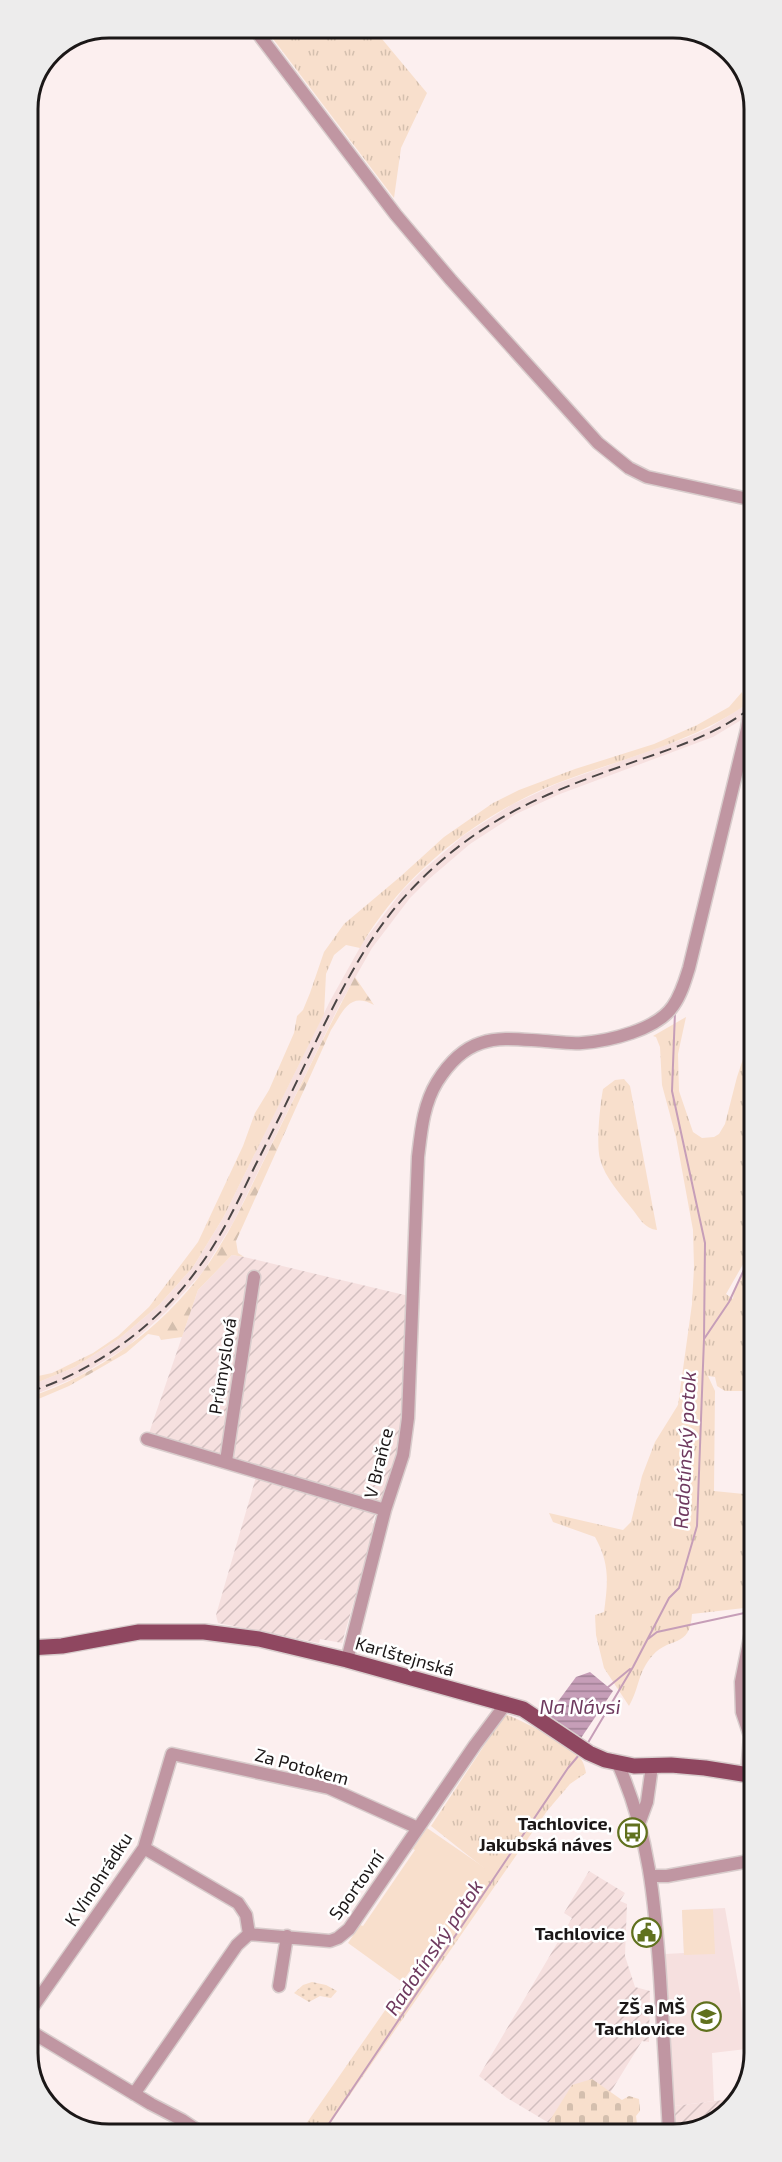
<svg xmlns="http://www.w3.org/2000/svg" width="782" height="2162" font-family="'Exo 2',sans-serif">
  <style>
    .built { fill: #f6e0df }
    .industrial { fill: url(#industrial-furrows) }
    .grass { fill: url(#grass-tufts) }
    .forest { fill: url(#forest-firs) }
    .cemetery { fill: url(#cemetery-stones) }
    .park { fill: url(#park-dots) }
    .pitch { fill: #f8dfcc }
    .water { fill: url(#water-rules) }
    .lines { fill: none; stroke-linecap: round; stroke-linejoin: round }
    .stream { stroke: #c69eb8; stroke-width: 2 }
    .minor-casing { stroke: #d8cccc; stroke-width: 15 }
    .major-casing { stroke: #d8cccc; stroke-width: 18 }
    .minor { stroke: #c096a2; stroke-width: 12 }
    .major { stroke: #8f4760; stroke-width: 15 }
    .rail { stroke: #4b4545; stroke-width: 2; stroke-dasharray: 12 6; stroke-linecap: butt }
    .labels { text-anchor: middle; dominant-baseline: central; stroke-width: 5; stroke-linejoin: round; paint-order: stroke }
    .street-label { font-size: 18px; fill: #1b1717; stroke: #fff }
    .poi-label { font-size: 18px; font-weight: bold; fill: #1b1717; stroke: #fff; text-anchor: end }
    .water-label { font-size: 20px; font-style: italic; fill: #6f3a5f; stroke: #fff }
    .rim { fill: none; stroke: #1b1717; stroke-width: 3 }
  </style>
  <defs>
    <pattern id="industrial-furrows" width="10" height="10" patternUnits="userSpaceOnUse" patternTransform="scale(1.5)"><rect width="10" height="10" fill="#f6e0df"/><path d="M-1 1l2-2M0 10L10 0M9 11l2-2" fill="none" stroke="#d2bfbf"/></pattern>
    <pattern id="grass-tufts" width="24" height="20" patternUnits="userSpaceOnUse" patternTransform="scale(1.5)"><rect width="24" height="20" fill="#f8dfcc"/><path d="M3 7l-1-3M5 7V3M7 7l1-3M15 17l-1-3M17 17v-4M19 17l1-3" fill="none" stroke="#d4bfae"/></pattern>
    <pattern id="forest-firs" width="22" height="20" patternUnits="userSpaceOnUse" patternTransform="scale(1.5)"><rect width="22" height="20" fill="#f8dfcc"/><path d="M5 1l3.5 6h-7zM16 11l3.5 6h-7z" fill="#d4bfae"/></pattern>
    <pattern id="cemetery-stones" width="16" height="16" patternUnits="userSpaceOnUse" patternTransform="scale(1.5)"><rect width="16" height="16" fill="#f8dfcc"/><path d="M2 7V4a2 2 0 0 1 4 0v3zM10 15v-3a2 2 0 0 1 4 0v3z" fill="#d4bfae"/></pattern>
    <pattern id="park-dots" width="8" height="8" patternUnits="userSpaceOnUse" patternTransform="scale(1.5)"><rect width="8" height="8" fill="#f8dfcc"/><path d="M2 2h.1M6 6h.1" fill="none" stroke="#d4bfae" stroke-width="1.8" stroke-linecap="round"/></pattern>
    <pattern id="water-rules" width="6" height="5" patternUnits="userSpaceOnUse" patternTransform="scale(1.5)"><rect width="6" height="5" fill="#c69eb8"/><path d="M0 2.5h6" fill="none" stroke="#a08095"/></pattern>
  </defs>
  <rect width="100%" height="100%" fill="#fcefef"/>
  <!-- built -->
  <path class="built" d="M747,704L753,713L713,737L560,794L516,814L470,844L429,879L410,898L372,948L339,1006L233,1223L202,1273L166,1312L127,1347L79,1376L29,1397V1386L75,1367L120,1338L159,1305L193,1267L223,1218L330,1001L363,942L402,891L421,872L464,835L511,805L556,784L686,738L709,728Z
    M725,1908L740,1994L746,2049L712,2053L714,2101L674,2106L665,1954L684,1953L682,1910Z"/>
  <!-- industrial -->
  <path class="industrial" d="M232,1255L244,1257L413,1297L408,1418L385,1510L147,1439L198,1290Z
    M256,1477L376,1512L372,1523L376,1524L342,1643L320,1639L319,1643L218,1623L216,1615Z
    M589,1871L625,1893L620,1901L627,1904L625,1956L635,1987L650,1991L649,2042L642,2041L610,2093L592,2080L559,2109L549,2123L507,2098L479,2076L572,1918L564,1913Z
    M740,2098L738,2104L695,2132H673L674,2106Z"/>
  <!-- grass -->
  <path class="grass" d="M264,27H372L427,93L401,148L394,198Z
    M742,692L744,706C687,745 619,759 555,784C477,816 402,874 360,948L346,945L334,955L326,974L324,1014L223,1218L193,1267L159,1305L120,1338L75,1367L29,1386V1378L52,1373L93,1353L118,1336L149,1307L198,1242L243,1146L255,1113L269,1090L294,1033L297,1016L303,1010L310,993L324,952L344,924L401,876L444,837L493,803L519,790L575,769L654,744L697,725L729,707Z
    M28,991L40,1002L29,1105Z
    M686,1017L678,1054L679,1091L693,1132L702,1138L714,1137L719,1134L725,1124L737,1077L750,1038L754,1033V1245L726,1294L733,1299L734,1291L754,1251V1391H725L717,1386L715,1377L708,1376L715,1391L714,1491L754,1495V1601L753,1607L692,1614C690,1649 670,1636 653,1655C637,1673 640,1687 629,1706L604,1668L596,1635L595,1615L604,1612C608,1582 610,1564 595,1537L553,1522L549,1513L623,1530L631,1522L642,1476L655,1442L678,1405L692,1304L694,1267L693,1230L676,1137L662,1085L660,1047L656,1037L653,1036Z
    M624,1079L630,1086L657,1230C645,1229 639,1218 633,1210C621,1195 605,1178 600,1159C596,1144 600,1105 603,1089L615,1080Z
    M505,1714C526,1722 566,1743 581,1759C584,1763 585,1768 586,1773L570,1784L547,1811L323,2134H299L484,1868L431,1826Z"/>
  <!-- forest -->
  <path class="forest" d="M355,977L374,1005C349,991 343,1012 331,1030L236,1241L238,1253L244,1257L232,1255L198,1290L182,1337L161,1340L159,1336L148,1334L126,1353L69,1386L29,1403V1397C105,1373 177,1317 218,1249C238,1217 253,1182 270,1148C298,1091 325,1033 355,977Z"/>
  <!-- cemetery -->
  <path class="cemetery" d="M592,2079L622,2100L629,2096L639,2099L640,2111L636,2116L637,2124L641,2132L542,2133L572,2085Z"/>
  <!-- park -->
  <path class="park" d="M312,1982L326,1985L337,1991L331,1998L320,1996L309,2002L294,1993L303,1985Z"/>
  <!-- pitch -->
  <path class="pitch" d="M427,1828L485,1868L402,1982L348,1943L360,1925L363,1926L415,1850L413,1849Z
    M713,1909L715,1954L684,1955L682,1910Z"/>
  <!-- water -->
  <path class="water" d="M590,1672L613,1691L581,1738L548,1715L576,1677Z"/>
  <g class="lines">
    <!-- stream -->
    <path class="stream" d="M675,1012L672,1091L705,1243L704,1339
      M648,1639L657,1632L749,1612
      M607,1688L630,1669
      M586,1746L633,1667L669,1598L679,1588L697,1526L704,1339L729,1302L754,1248
      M322,2134L568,1768L579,1755"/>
    <defs>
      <path id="minor" d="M253,27L396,215L451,280L598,443L629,468L647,477L753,500
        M147,1439L385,1510
        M226,1461L254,1277
        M347,1660L385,1510L403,1455L408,1418L418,1157C421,1132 423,1105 437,1082C447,1066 462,1049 481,1043C501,1036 524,1040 545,1041C557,1042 570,1044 582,1043C609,1041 657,1030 673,1006C681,995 685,981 689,968L747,729L750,708L753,669
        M618,1764C649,1833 655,1902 660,1977C663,2029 666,2081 669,2132
        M747,1775L750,1736L742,1712L741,1682L754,1617
        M640,1821L647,1802L652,1766
        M144,1848L238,1903L246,1915L249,1934
        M652,1876H667L755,1860
        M279,1986L287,1936
        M30,2011L144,1848L172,1754L329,1788L418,1828
        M30,2031L151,2104L182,2120L203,2134
        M134,2094L237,1945L249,1934L330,1941L338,1938L349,1929L475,1745L505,1705"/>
      <path id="major" d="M29,1648L62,1646L139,1632H204L259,1639L347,1660L523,1709L589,1753L605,1760L634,1766L671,1765L705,1768L755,1776"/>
    </defs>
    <!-- minor casing -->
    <use href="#minor" class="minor-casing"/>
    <!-- major casing -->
    <use href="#major" class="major-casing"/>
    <!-- minor -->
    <use href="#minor" class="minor"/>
    <!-- major -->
    <use href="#major" class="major"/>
    <!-- rail -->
    <path class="rail" d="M29,1392C95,1371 159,1324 199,1267C222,1236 238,1201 255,1166C277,1123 298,1079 319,1035C344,985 369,935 408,893C473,823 537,796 625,765C669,749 716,736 753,706"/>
  </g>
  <!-- icons -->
  <defs>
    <symbol id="bus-ring" viewBox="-11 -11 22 22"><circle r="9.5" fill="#fff" stroke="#60711e" stroke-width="1.5"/><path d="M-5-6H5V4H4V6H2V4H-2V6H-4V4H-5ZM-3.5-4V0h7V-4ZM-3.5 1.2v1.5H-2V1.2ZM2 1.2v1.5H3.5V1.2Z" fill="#60711e"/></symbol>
    <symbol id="civic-ring" viewBox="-11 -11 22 22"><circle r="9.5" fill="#fff" stroke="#60711e" stroke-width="1.5"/><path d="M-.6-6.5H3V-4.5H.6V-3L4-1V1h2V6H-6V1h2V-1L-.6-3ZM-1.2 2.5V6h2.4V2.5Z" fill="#60711e"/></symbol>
    <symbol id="school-ring" viewBox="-11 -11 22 22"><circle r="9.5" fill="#fff" stroke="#60711e" stroke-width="1.5"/><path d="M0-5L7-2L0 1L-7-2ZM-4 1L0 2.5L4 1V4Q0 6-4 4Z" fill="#60711e"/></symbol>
  </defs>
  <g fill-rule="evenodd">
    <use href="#bus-ring" x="616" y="1816" width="33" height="33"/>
    <use href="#civic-ring" x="630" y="1916" width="33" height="33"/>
    <use href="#school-ring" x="690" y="2000" width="33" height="33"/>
  </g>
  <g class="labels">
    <!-- street labels -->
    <g class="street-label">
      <text transform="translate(222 1366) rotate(-81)">Průmyslová</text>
      <text transform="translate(378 1463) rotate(-76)">V Braňce</text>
      <text transform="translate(405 1656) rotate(16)">Karlštejnská</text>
      <text transform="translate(302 1766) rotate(15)">Za Potokem</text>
      <text transform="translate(98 1879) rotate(-57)">K Vinohrádku</text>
      <text transform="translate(356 1885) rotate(-54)">Sportovní</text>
    </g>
    <!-- poi labels -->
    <g class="poi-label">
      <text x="612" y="1823">Tachlovice,<tspan x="612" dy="21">Jakubská náves</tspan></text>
      <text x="625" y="1933">Tachlovice</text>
      <text x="685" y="2007">ZŠ a MŠ<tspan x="685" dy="21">Tachlovice</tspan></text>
    </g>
    <!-- water labels -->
    <g class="water-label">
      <text transform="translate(684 1450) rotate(-87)">Radotínský potok</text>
      <text x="580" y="1706">Na Návsi</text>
      <text transform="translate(433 1947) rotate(-56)">Radotínský potok</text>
    </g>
  </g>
  <!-- crop -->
  <path d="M0 0H782V2162H0ZM109 38H673A71 71 0 0 1 744 109V2053A71 71 0 0 1 673 2124H109A71 71 0 0 1 38 2053V109A71 71 0 0 1 109 38Z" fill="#edecec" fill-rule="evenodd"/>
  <path class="rim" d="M109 38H673A71 71 0 0 1 744 109V2053A71 71 0 0 1 673 2124H109A71 71 0 0 1 38 2053V109A71 71 0 0 1 109 38Z"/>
</svg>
